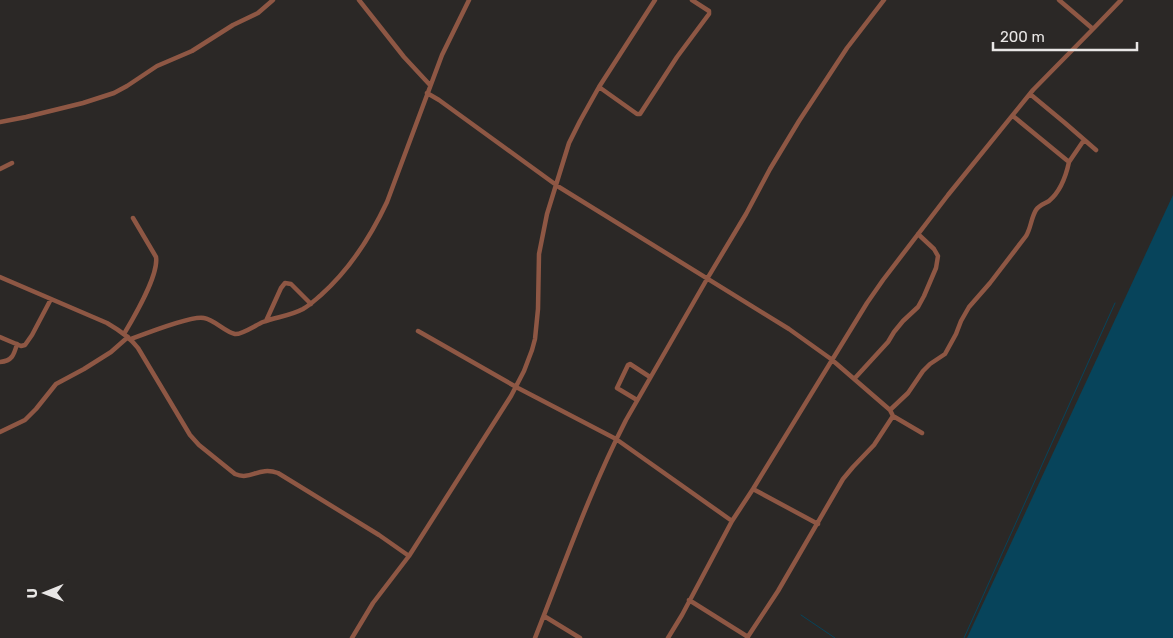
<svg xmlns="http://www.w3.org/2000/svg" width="1173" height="638" font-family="Rubik,sans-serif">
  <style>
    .water { fill: #07445b }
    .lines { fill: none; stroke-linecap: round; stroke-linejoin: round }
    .stream { stroke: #07445b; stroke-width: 1 }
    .minor { stroke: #8e5744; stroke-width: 4.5 }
  </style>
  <rect width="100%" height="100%" fill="#2b2826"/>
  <!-- water -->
  <path class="water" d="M1173,195V638H967Z"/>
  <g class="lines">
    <!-- stream -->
    <path class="stream" d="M801,615L835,638
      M964,638L1115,303"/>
    <!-- minor -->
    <path class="minor" d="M359,0L404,57L430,85
      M1059,0L1093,29L1121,0
      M599,87L637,114H640L677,57L709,14V11L692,0
      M427,93L439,100L559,187L789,329L831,359L890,410L893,416L922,433
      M1030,94L1065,123L1096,150
      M0,122L26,117L83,103L114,93L127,86L157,66L192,51L233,25L258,13L273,0
      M1069,162L1084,140
      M0,169L12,163
      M0,277L107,323C119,330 130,337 138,348L190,435L199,445L235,474C251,481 258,466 278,473L379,535L409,556L373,603L352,638
      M266,321L281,288L285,283L291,284L311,304
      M418,331L518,388L616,439L732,521
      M124,334C134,317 159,275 156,257L133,218
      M0,337L21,346L25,345L32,335L51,299
      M131,339C144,334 193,315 204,318C215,320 225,332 235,334C241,335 256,325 263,322C276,317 290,316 303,309C310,305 315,300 321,295C349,270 371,236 387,202L442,55L469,0
      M0,362C12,361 14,355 17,344
      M855,378L888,342L894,332L903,321L918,307L924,296L936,268L938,256L934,249L918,234
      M637,400L617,388L628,365L630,364L650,377
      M890,410L908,393L923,371L930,364L945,354L956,334L961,321L969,307L990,283L1026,236C1031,228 1031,218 1036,210C1039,205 1044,204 1049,201C1061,191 1066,176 1069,162L1013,116
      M0,432L25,420L36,409L56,384L84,369L111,352L128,337
      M753,489L818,524
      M409,556L511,396L524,371L532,350L535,339L538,309L539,254L547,214L569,143L580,121L599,87L655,0
      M689,600L748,637
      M544,616L580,638
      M535,638C564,565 590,490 626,420L707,279L746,214L770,169L799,121L847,48L884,0
      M668,638L682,615L732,521L753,489L867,303L883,280L948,195L1033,90L1093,29
      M747,638L778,591L843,479L853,467L874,445L893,416"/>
  </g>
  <!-- north arrow -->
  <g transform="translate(45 593) rotate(269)" stroke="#2b2826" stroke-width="4" paint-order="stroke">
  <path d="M0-4L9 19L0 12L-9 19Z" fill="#e8e6e5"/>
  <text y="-8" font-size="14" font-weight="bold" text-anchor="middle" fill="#e8e6e5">U</text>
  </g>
  <!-- scale -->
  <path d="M993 42v8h144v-8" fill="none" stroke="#e8e6e5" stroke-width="2.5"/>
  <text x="1000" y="42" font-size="15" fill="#e8e6e5" stroke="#2b2826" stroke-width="4" paint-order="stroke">200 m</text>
</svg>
